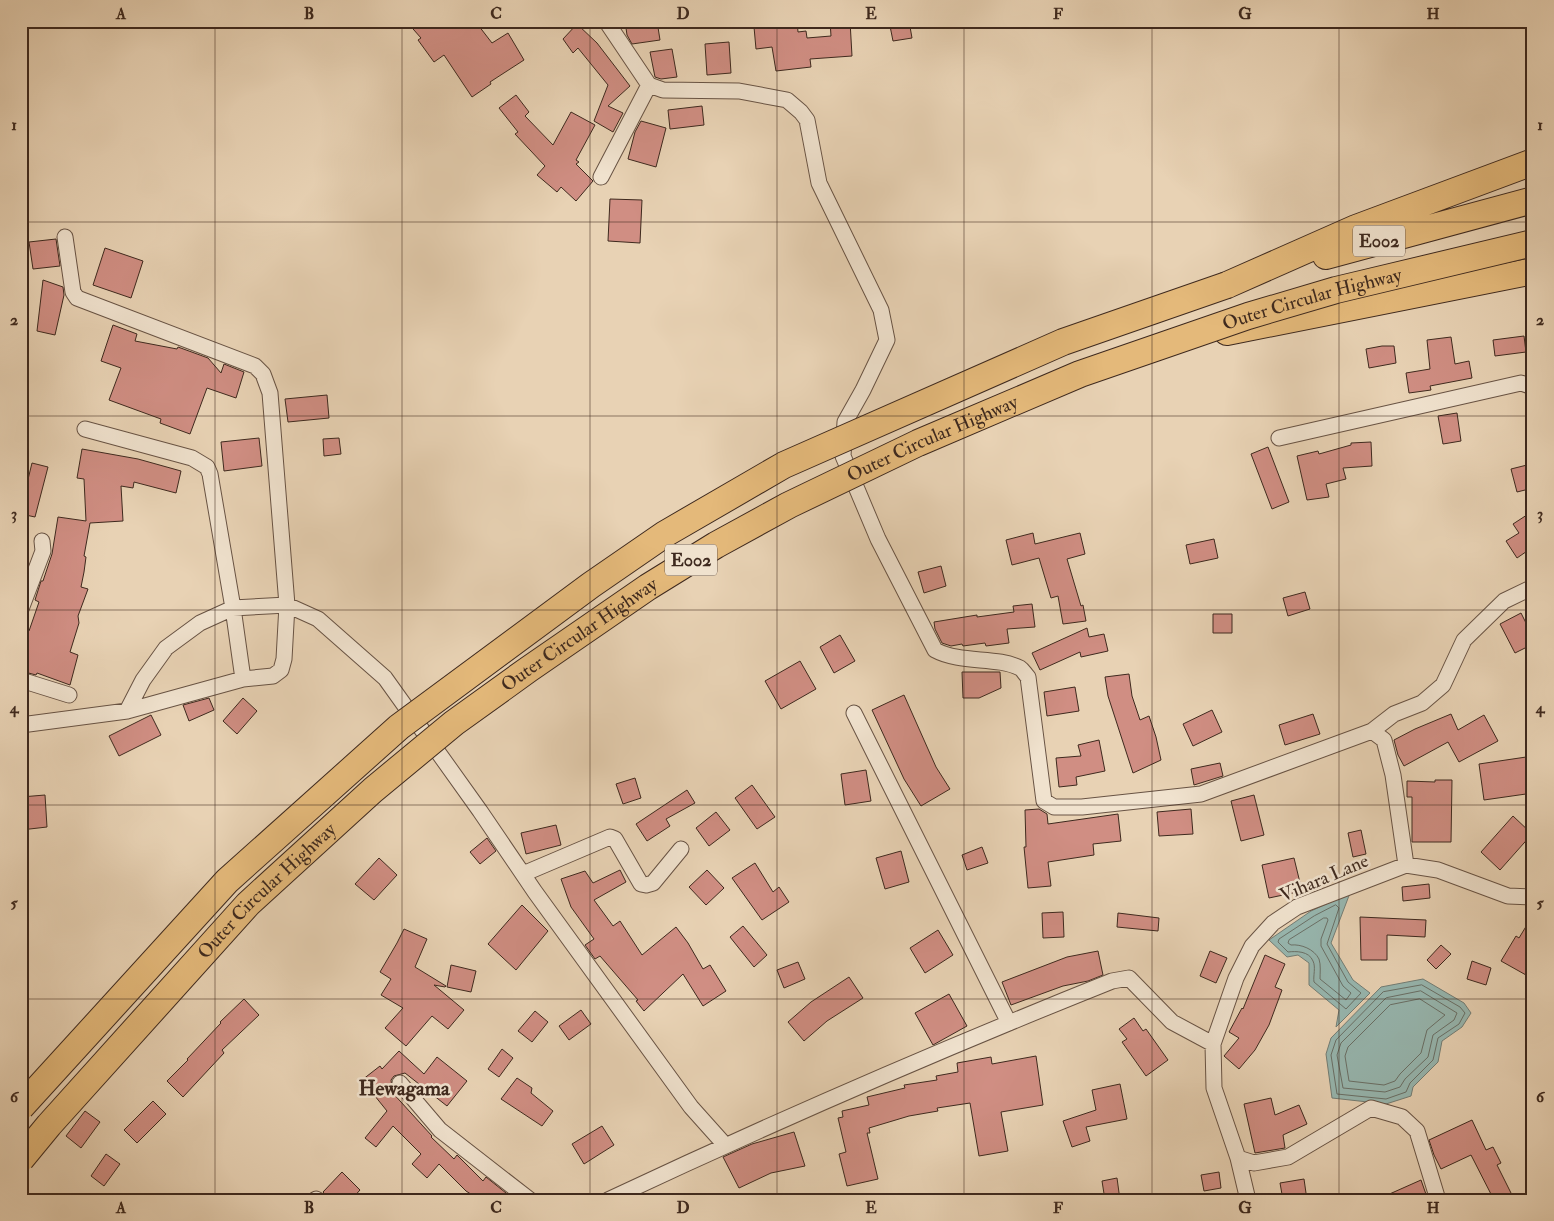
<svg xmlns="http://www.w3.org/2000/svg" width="1554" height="1221" font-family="'IM FELL Double Pica',serif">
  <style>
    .water { fill: #97b7b0; stroke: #737e76 }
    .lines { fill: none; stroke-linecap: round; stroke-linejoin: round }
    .shore { stroke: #6a7067; stroke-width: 1 }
    .building { fill: #d08e83; stroke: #3e291e }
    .minor-casing { stroke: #685344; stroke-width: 17 }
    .motorway-casing { stroke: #3e291e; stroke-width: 28 }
    .minor { stroke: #f0e2ce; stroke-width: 15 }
    .motorway { stroke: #e4b97a; stroke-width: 26 }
    .motorway-bridge-casing { stroke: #3e291e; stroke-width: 28; stroke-linecap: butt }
    .motorway-bridge { stroke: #e4b97a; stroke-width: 26 }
    .grid { fill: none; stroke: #3e291e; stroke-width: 1; stroke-opacity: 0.55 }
    .labels { text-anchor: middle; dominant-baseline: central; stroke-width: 5; stroke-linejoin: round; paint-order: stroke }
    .shield { fill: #f0e2ce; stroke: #736053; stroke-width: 1 }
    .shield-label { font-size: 18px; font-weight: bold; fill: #3e291e }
    .street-label { font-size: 19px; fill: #3e291e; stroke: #f0e2ce }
    .quarter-label { font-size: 21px; font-weight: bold; fill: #3e291e; stroke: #f0e2ce }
    .neatline { fill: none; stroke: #3e291e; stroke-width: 2 }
    .grid-label { font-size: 16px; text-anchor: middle; font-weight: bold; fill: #3e291e }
  </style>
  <rect width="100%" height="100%" fill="#e8d2b4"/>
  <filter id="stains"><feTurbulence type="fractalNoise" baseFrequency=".004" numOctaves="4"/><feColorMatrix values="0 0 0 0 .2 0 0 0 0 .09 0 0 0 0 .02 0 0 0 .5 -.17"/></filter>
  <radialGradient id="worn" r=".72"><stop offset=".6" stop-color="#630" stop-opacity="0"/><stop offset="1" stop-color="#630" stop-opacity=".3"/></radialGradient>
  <!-- water -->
  <path class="water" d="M1350,893L1331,943L1353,980L1370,993L1336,1027L1339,1010L1309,985V963L1298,955L1287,957L1269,940L1311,911Z
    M1423,979L1464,1003L1471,1013L1462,1027L1442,1041L1438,1062L1413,1087L1411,1096L1386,1104L1332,1098L1326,1054L1331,1038L1381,987Z"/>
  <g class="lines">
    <!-- shore -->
    <path class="shore" d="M1336,905L1339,908L1327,944L1348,982L1361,993L1346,1009L1314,982C1313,976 1316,967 1313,961C1309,951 1296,951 1288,952L1278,942L1279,939L1314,916Z
      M1324,918H1327L1328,920L1321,939V946L1343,986L1351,993L1346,1000L1320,979C1320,973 1321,965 1319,959C1314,949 1301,944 1291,945L1288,943L1289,940Z
      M1422,985L1460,1007L1465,1013L1459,1024L1438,1038L1433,1060L1410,1083L1406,1092L1386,1099L1337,1094L1331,1055L1336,1040L1383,992Z
      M1421,991L1457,1013L1454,1020L1433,1035L1428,1057L1405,1079L1400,1087L1385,1092L1343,1088L1337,1055L1341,1043L1386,998Z
      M1420,999L1445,1015L1427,1030L1421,1053L1400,1074L1395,1081L1384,1085L1349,1081L1345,1056L1348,1047L1390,1005Z"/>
  </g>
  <!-- building -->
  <path class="building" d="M406,21H475L492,43L508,33L524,60L490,82L491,84L472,97L444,55L434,62L418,40L421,38Z
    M625,21H657L660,40L632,44L627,35Z
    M778,21H797L798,32L806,31L807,38L831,36L830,21H850L852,56L810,59L811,67L776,71L772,47L756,49L754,27L778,25Z
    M889,21H909L912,38L893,41Z
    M577,24L597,43L630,86L608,106L623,113L613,132L594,121L608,85L578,48L573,53L563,39Z
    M729,42L731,73L707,75L705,44Z
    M672,49L677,77L661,79L655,77L650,52Z
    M516,95L529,112L525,116L553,145L571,112L595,125L576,160L579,162L576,164L593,181L576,201L561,187L557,192L537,175L545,166L515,134L518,132L499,108Z
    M702,106L704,125L670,129L668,110Z
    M641,121L666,128L656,167L628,159L635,132Z
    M610,199L642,200L640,243L608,241Z
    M56,239L60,266L33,269L29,242Z
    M105,248L143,261L131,298L93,285Z
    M43,280L63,287L64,295L55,335L37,331Z
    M113,325L137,334L135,341L177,349L178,347L208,358L221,373L224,364L244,372L236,398L207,388L190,434L160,423L161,419L109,400L121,368L101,361Z
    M1524,336L1526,352L1495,356L1493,340Z
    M1451,337L1455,364L1469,361L1472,378L1430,386L1431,390L1409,393L1406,373L1430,369L1427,340Z
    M1382,346H1394L1396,363L1369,368L1366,349Z
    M327,395L329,418L288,422L285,399Z
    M1457,413L1461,441L1443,444L1438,416Z
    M259,438L262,466L224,471L221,442Z
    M339,438L341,454L324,456L323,439Z
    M1371,442L1372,466L1343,468L1346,479L1326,484L1329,497L1307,500L1297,456L1318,451L1319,454L1351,445V443Z
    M1268,447L1289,502L1272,509L1251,454Z
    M82,449L138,459L181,471L176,493L134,482L133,488L121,486L123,521L90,523L84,556L86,557L84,572L81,587L88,589L78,616L79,623L70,652L78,655L70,685L37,673L36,675L21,671V628L29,631L39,602L35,600L41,581H43L52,554L58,517L86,521L84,479L77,478Z
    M32,463L48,467L35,517L21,514V508Z
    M1531,464L1533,472V488L1517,492L1511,469Z
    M1533,511V547L1517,558L1506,541L1519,533L1513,524Z
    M1033,533L1035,544L1080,533L1085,554L1067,559L1081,606L1083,605L1086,621L1063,624L1058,596L1051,598L1039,558L1012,565L1006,540Z
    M1214,539L1218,558L1190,564L1186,545Z
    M941,566L946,586L924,593L918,572Z
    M1305,592L1310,609L1288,616L1283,598Z
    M1032,604L1035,627L1007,629L1009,643L986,646L985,643L963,646L962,644L951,646L942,643L935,629L934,622L977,615V617L1014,612L1013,606Z
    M1521,613L1533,637V644L1515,653L1500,624Z
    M1213,614H1232V633H1213Z
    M1087,628L1089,637L1104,634L1108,651L1081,657L1080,652L1040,670L1032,653Z
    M840,635L855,661L834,673L820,647Z
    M800,661L816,689L781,709L765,681Z
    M962,672H1000L1001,688L979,698H963Z
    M1129,674L1132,696L1140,720L1149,716L1156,737L1161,760L1133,773L1108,696L1105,677Z
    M1075,687L1079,711L1047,716L1044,692Z
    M904,695L936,767L950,789L921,806L904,779L872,710Z
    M209,698L214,710L189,721L183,705Z
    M243,698L257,711L237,734L223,721Z
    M1212,710L1222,732L1193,746L1183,724Z
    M1313,714L1320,734L1285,745L1279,725Z
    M1451,714L1458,730L1484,715L1498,741L1459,762L1448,742L1404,766L1398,755L1394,740L1415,729Z
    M151,715L161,735L119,756L109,736Z
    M1099,740L1105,771L1076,777L1077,785L1059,787L1056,758L1081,756L1078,745Z
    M1533,756V793L1484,800L1479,764Z
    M1220,763L1223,776L1194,785L1191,769Z
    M866,770L871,801L845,805L841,774Z
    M635,778L641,798L623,804L616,784Z
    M1435,780H1452L1451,842H1412V797H1407V781L1435,782Z
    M752,785L775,817L757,829L735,798Z
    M687,790L695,803L666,819L670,826L647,841L636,824Z
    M45,795L47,827L21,830V797Z
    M1254,795L1264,835L1241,841L1231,801Z
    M1039,809L1047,814L1048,824L1118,814L1121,841L1093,844L1094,855L1048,862L1051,886L1028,888L1024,847H1026L1025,810Z
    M1191,809L1193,834L1159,836L1157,812Z
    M716,812L730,830L709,846L696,828Z
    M1513,816L1532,834L1500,870L1481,852Z
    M556,825L561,845L526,854L521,833Z
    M1361,830L1366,854L1353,857L1348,833Z
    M487,838L496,851L480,864L470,852Z
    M982,847L988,863L967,870L962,855Z
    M901,851L909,882L885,889L876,858Z
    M379,858L397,875L374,900L355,884Z
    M1294,858L1302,891L1269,898L1262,865Z
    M755,863L773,892L779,887L789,902L762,920L732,878Z
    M620,870L626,882L594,900L613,926L620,921L642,955L676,927L688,943L703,969L710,965L726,991L703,1006L683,974L644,1011L636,1001L638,1000L600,956L595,959L585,945L594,939L571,907L561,879L585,871L593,883Z
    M707,870L724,888L706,905L689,887Z
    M1429,884L1430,898L1403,901L1402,887Z
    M522,905L548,931L516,970L488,944Z
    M1063,912L1064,937L1043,938L1042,913Z
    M1118,913L1159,918L1158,931L1117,927Z
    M1533,915V963L1526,975L1501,961L1516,936L1519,938Z
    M1360,917L1426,920L1425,937L1387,935V960H1361Z
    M743,926L767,955L754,967L730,937Z
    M404,929L427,939L415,967L446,986L445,987L434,985L464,1010L448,1029L432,1016L406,1046L385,1028L403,1008L381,995L391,979L380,972L397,943Z
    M938,930L953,955L925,973L910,948Z
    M1441,945L1451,954L1436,969L1427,960Z
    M1098,951L1103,975L1088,981L1063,986L1011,1005L1002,982L1067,957Z
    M1210,951L1227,958L1216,983L1200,976Z
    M1265,955L1285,964L1275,987L1282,990L1269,1025L1255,1050L1239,1069L1224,1056L1239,1038L1229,1032L1242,1008L1243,1009Z
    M1472,961L1491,968L1486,985L1467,979Z
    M798,962L805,979L784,988L777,970Z
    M451,965L476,971L471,992L447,987Z
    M849,977L863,998L827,1021L804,1041L788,1022L811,1002Z
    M949,994L967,1026L933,1045L915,1013Z
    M244,999L259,1015L222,1050L224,1053L183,1097L167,1081L188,1060L187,1059L221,1023L220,1022Z
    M581,1010L591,1024L569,1040L559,1026Z
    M535,1011L548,1022L532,1042L518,1031Z
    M1134,1018L1143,1031L1146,1029L1168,1060L1146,1076L1122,1042L1127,1039L1119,1029Z
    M502,1049L513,1058L499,1077L488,1069Z
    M399,1051L424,1074L437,1057L467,1081L447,1106L405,1073L394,1076L391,1080L392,1088L390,1090L432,1136L431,1137L454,1159L457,1155L483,1181L486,1177L506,1193L501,1200H480L466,1191L439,1164L427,1178L412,1164L421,1154L393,1126L376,1147L365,1138L387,1111L362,1080L380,1066L382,1069Z
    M1036,1056L1043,1105L1001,1112L1008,1151L979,1156L970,1103L937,1108L938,1111L909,1116L869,1128L870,1133H867L878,1179L847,1186L839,1154L846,1152L838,1118L843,1117L842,1111L869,1105L867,1097L905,1088L904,1085L937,1080L936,1076L958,1072L957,1063L991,1057L992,1064Z
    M517,1078L532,1088L531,1093L553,1111L542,1126L501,1099Z
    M1120,1084L1127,1119L1086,1127L1090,1141L1072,1147L1063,1121L1096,1110L1092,1090Z
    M1271,1098L1275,1115L1299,1105L1307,1124L1283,1135L1285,1148L1255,1153L1244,1104Z
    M153,1101L166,1114L137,1143L124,1130Z
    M85,1111L100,1122L81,1148L66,1136Z
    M1472,1120L1486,1150L1493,1147L1501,1163L1497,1165L1512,1195L1503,1200H1494L1471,1155L1441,1169L1434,1155L1429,1140Z
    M602,1126L614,1145L584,1164L572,1144Z
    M794,1132L805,1166L771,1173L739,1188L723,1157L752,1144Z
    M106,1154L120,1164L104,1186L91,1176Z
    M342,1172L360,1190L351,1200H330L323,1192Z
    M1219,1172L1221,1188L1204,1191L1201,1175Z
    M1117,1178L1120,1200H1105L1102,1181Z
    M1304,1179L1307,1200H1283L1280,1183Z
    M1421,1180L1428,1200H1376Z"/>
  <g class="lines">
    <defs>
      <path id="minor" d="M606,21L649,85L663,90L739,91L787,100L801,112L807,120L819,183L881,310L887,340L863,390L845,422L843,456L878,539L935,650C961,664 996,656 1020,668C1023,670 1025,674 1028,677L1044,801L1054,807H1082L1201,794L1372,731L1384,740L1393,775L1406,865
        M601,177L649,85
        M85,429L192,458L207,467L210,474L233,608L243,679
        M1279,438L1521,383L1533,387
        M21,609L43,551L42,541
        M21,680L69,695
        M127,711L143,680L166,648L200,623L233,608L287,605L318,619L385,678L480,811L535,892L691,1107L725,1145
        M854,713L1009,1023
        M21,725L127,711L243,679L273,676L281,670L284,659L287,605L270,393L263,374L255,366L77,298L73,292L65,237
        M1372,731L1394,714L1422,703L1443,685L1464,640L1504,601L1533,587
        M523,874L610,837L615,839L641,884L646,885L653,883L681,849
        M400,1083L440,1130L530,1200
        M1238,1158L1254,1163L1288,1157L1371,1108L1402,1117L1417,1131L1438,1200
        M316,1199L318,1200
        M608,1200C774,1122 942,1049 1112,981L1129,978L1172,1022L1213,1044
        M1248,1200L1238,1158L1214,1088L1213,1044L1236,978L1252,946L1273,923L1297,907L1406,865L1438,870L1508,896L1533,897"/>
      <path id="motorway" d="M1326,256L1533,200
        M1227,285L1356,228L1533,162
        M1227,332L1533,271"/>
    </defs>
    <!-- minor casing -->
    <use href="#minor" class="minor-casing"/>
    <!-- motorway casing -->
    <use href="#motorway" class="motorway-casing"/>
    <!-- minor -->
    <use href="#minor" class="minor"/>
    <!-- motorway -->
    <use href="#motorway" class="motorway"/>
    <defs>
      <g id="motorway-bridge">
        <path d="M21,1107L227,881L399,727L591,585L665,534L784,465L1063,342L1227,285"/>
        <path id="s1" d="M21,1159L49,1125L248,904L373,790L454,723L529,669L648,587L716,545L789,505L918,443L1080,374L1248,316L1336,290L1533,243"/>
      </g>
    </defs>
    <!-- motorway-bridge casing -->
    <use href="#motorway-bridge" class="motorway-bridge-casing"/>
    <!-- motorway-bridge -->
    <use href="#motorway-bridge" class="motorway-bridge"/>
  </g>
  <!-- grid -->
  <path class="grid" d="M215,21V1200M402,21V1200M590,21V1200M777,21V1200M964,21V1200M1152,21V1200M1339,21V1200M21,222H1533M21,416H1533M21,610H1533M21,805H1533M21,999H1533"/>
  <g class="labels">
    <!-- shield labels -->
    <g class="shield">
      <rect x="1353" y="225.5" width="52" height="31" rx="4"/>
      <rect x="665" y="544.5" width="52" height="31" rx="4"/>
    </g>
    <g class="shield-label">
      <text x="1379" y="241">E002</text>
      <text x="691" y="560">E002</text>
    </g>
    <!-- street labels -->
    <g class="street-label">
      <text stroke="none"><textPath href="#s1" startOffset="1579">Outer Circular Highway</textPath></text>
      <text stroke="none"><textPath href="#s1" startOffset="1174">Outer Circular Highway</textPath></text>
      <text stroke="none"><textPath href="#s1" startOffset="769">Outer Circular Highway</textPath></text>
      <text transform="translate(1324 878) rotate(-23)">Vihara Lane</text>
      <text stroke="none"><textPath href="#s1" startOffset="364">Outer Circular Highway</textPath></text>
    </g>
    <!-- quarter labels -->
    <g class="quarter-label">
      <text x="404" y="1088">Hewagama</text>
    </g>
  </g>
  <!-- margin -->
  <rect width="1554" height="1221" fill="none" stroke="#e8d2b4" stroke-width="55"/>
  <rect x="28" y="28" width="1498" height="1166" class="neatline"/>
  <g class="grid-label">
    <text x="121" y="19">A</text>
    <text x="309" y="19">B</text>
    <text x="496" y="19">C</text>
    <text x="683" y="19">D</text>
    <text x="871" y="19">E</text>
    <text x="1058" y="19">F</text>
    <text x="1245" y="19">G</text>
    <text x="1433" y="19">H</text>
    <text x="14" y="130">1</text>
    <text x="1540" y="130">1</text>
    <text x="14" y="325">2</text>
    <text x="1540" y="325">2</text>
    <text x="14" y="519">3</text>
    <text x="1540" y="519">3</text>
    <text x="14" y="713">4</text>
    <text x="1540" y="713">4</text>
    <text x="14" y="908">5</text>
    <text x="1540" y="908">5</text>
    <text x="14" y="1102">6</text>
    <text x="1540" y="1102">6</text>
    <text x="121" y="1213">A</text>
    <text x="309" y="1213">B</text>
    <text x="496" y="1213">C</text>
    <text x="683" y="1213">D</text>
    <text x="871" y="1213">E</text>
    <text x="1058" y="1213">F</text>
    <text x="1245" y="1213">G</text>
    <text x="1433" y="1213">H</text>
  </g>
  <rect width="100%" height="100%" filter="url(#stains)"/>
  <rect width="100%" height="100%" fill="url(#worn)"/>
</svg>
